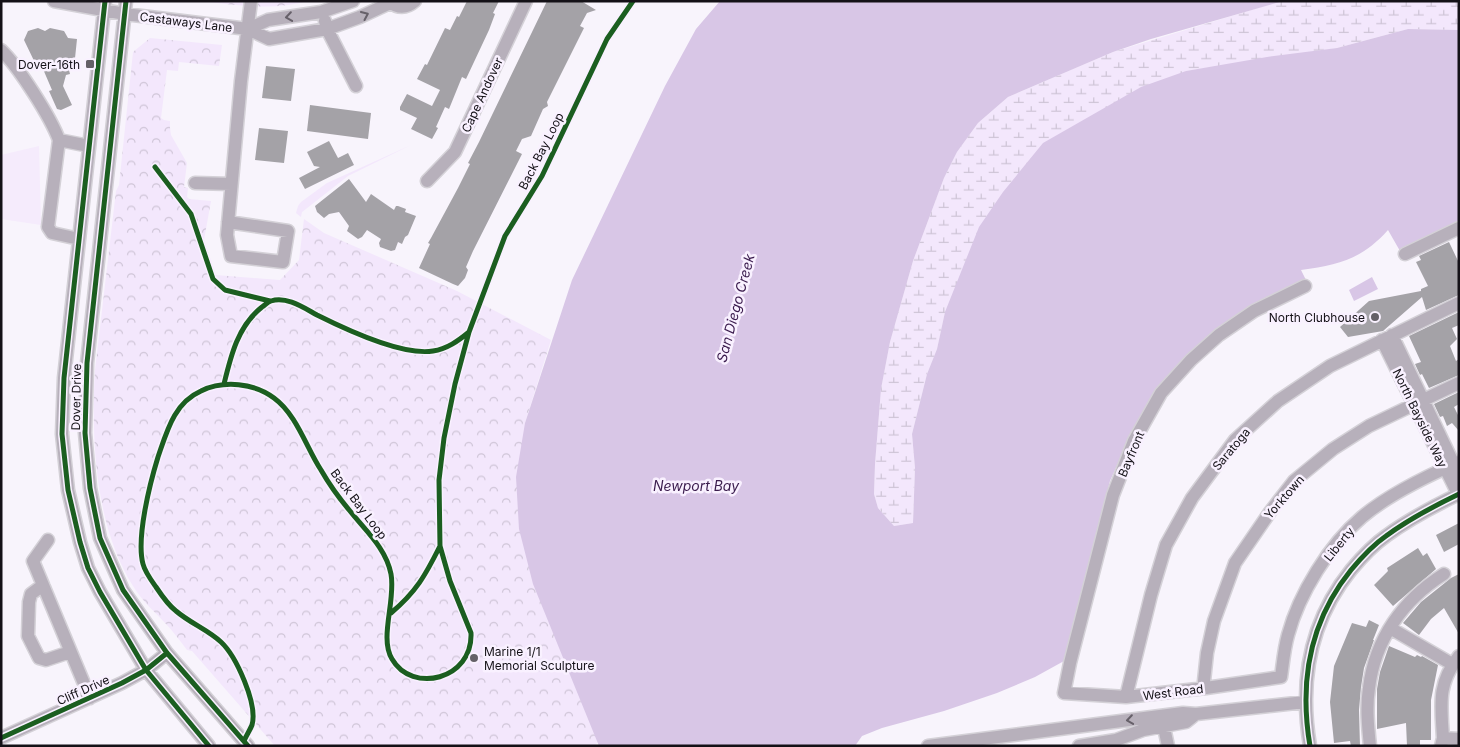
<svg xmlns="http://www.w3.org/2000/svg" width="1460" height="747" font-family="Inter,sans-serif">
  <style>
    .built { fill: #f5ebfc }
    .grass { fill: #f3e7fc }
    .wetland { fill: url(#wetland-marsh) }
    .park { fill: url(#park-crowns) }
    .water { fill: #d8c6e6 }
    .building { fill: #a4a2a7 }
    .lines { fill: none; stroke-linecap: round; stroke-linejoin: round }
    .minor-casing { stroke: #d4d1d7; stroke-width: 15 }
    .minor { stroke: #b7b0bb; stroke-width: 12 }
    .cycleway-casing { stroke: #f9f1ff; stroke-width: 8 }
    .cycleway { stroke: #1b5e20; stroke-width: 5 }
    .oneway { stroke: #666069 }
    .poi-dot { fill: #646067; stroke: #f9f1ff; stroke-width: 2 }
    .labels { text-anchor: middle; dominant-baseline: central; stroke-width: 5; stroke-linejoin: round; paint-order: stroke }
    .street-label { font-size: 12px; fill: #141117; stroke: #f9f1ff }
    .poi-label { font-size: 12px; fill: #141117; stroke: #f9f1ff; text-anchor: end }
    .water-label { font-size: 14px; font-style: italic; fill: #3b1c4e; stroke: #f9f1ff }
  </style>
  <defs>
    <pattern id="wetland-marsh" width="20" height="14" patternUnits="userSpaceOnUse" patternTransform="scale(1.25)"><rect width="20" height="14" fill="#f3e7fc"/><path d="M1 5h8M5 5V1M11 12h8M15 12V8" fill="none" stroke="#cfc5d7"/></pattern>
    <pattern id="park-crowns" width="20" height="18" patternUnits="userSpaceOnUse" patternTransform="scale(1.25)"><rect width="20" height="18" fill="#f3e7fc"/><path d="M2 6a3 3 0 1 1 6 0M12 15a3 3 0 1 1 6 0" fill="none" stroke="#cfc5d7"/></pattern>
  </defs>
  <rect width="100%" height="100%" fill="#f8f4fc"/>
  <!-- built -->
  <path class="built" d="M39,146L41,225L1,219V155Z"/>
  <!-- grass -->
  <path class="grass" d="M411,145L348,176L302,212L301,217L296,213L298,206L301,202L327,183Z"/>
  <!-- wetland -->
  <path class="wetland" d="M1281,1H1459V30L1408,29L1337,48L1186,71L945,312L937,349L927,374L912,434L915,468L913,523L894,526L878,508L874,494L875,464L881,389L890,342L913,261L944,178L957,152L978,123L1008,97L1113,52Z"/>
  <!-- park -->
  <path class="park" d="M200,1H308C273,11 236,5 200,1Z
    M150,38L222,45L219,66L179,62L178,71L167,70L161,118L164,120L170,121V128L171,135L187,163L184,187L188,188L187,197L189,199L211,201L204,240L216,275L280,280L299,260L304,219L324,233L457,291L551,340L525,423L598,742L594,746H275L192,651L187,650C180,641 173,631 165,623C153,610 143,602 133,586C95,526 91,439 95,370L116,191L119,185L133,52Z"/>
  <!-- water -->
  <path class="water" d="M720,1H1283L1151,39L1113,52L1008,97L978,123L957,152L944,178L913,261L890,342L881,389L875,464L874,494L878,508L894,526L913,523L915,468L912,434L927,374L937,349L945,312L979,227L1003,192L1043,143L1141,87L1186,71L1267,57L1337,48L1408,29L1459,30V222L1400,251L1388,230C1362,259 1339,265 1301,270L1306,280L1248,310L1204,342L1131,434L1110,481L1064,661L1035,677L997,693L944,711L882,728L862,736L855,746H599L533,584L519,529L516,477L525,423L572,280L665,86L696,29Z
    M1372,277L1378,289L1354,301L1349,290Z"/>
  <!-- building -->
  <path class="building" d="M467,1H499L493,13L495,14L489,30L466,79L462,77L449,109L445,107L436,127L438,128L432,139L411,129L417,118L400,110V107L407,94L432,106L440,90L417,79L425,64L427,65L445,28L450,30L457,16L459,17Z
    M547,1H581L596,10L587,13L580,26L584,28L547,102L548,106L543,109L531,136L522,139L516,151L522,154L521,156L473,251L466,267L468,270L465,278L458,286L453,284L419,268L430,244L428,243L431,238L458,188L470,164L468,163L479,142Z
    M38,28L45,31L50,28L64,31L68,38L77,39L74,68L69,70L70,74L66,75L63,86L72,105L61,110L57,109L49,91L52,90L43,69H41L39,66L37,67L24,40L28,31Z
    M266,66L295,69L291,101L262,98Z
    M310,105L371,113L368,139L307,131Z
    M259,128L288,131L284,163L255,160Z
    M329,141L338,158L348,153L354,165L305,189L299,178L320,167L314,166L307,152Z
    M349,179L366,202L371,194L394,210L396,206H398L406,209L405,212L416,216L408,235L405,237L402,244L398,242L395,250L391,251L380,247L379,243L381,239L367,230L362,237L358,239L347,231L349,226L339,212L329,214L324,218L317,212L315,206Z
    M1449,242L1459,263V295L1426,310L1422,297L1383,331L1348,337L1340,327L1369,301L1421,291V289L1428,286L1416,262L1421,260L1419,256Z
    M1459,312V325L1452,328L1457,339L1450,346L1456,361L1459,359V375L1429,388L1422,374L1420,375L1415,364L1421,362L1409,336Z
    M1459,392V404L1454,407L1459,417V431L1452,423L1447,426L1443,416L1440,417L1434,404Z
    M1459,523V544L1444,552L1436,535Z
    M1418,548L1423,556L1427,553L1436,569L1393,606L1374,585L1388,571L1387,568Z
    M1459,574V634L1444,608L1431,619L1419,635L1403,623L1421,602L1451,578Z
    M1369,620L1379,625L1373,640H1374L1364,668L1361,687L1359,710L1360,746H1351L1350,741L1334,743L1330,702L1334,666L1352,623L1366,627Z
    M1389,646L1415,657L1417,655L1421,657L1422,656L1438,665L1431,700V740H1420V745L1407,746L1406,723L1377,729V689L1380,672Z"/>
  <g class="lines">
    <defs>
      <path id="minor" d="M54,1L125,14L248,29L269,39L327,29L360,17L390,3
        M105,1L64,378L62,434L68,490L80,542L88,568L100,592L146,670L209,746
        M126,1L87,363L85,433L90,488L100,538L123,590L167,653L248,746
        M388,1C397,8 406,9 415,1
        M325,21L327,29L356,86
        M248,29L268,20L321,12L353,1
        M1,50C19,67 51,118 59,140L48,227L52,233L79,239
        M59,140L89,146
        M427,181L455,152L526,1
        M195,183L231,184
        M228,222L288,231L283,262L231,256L227,235L241,81L251,1
        M1405,254L1459,228
        M1305,286L1254,311L1219,335L1191,360L1161,393L1134,441L1113,495L1070,663L1064,693L1126,697L1206,688L1281,677C1283,663 1284,649 1288,635C1299,594 1329,545 1362,517C1389,494 1427,476 1459,462
        M1392,335L1459,475
        M1382,340L1459,496
        M48,540L33,561L90,698
        M43,585L31,594L29,602L28,636L39,658L46,660L70,652
        M1390,628L1452,664
        M1206,688L1204,681L1207,653L1214,621L1235,563L1270,512L1294,481L1333,449L1369,426L1459,383
        M1126,697L1151,595L1166,545L1192,498L1235,440L1278,401L1330,366L1459,303
        M1162,718L1168,746
        M1,738L122,683L146,670L167,653
        M1443,738C1441,704 1437,684 1459,656
        M928,746L1183,713L1196,714L1305,702
        M1079,746L1116,740L1143,730L1186,722L1196,714
        M1310,746C1299,681 1309,622 1351,570C1361,558 1373,545 1386,536C1409,519 1434,506 1459,494
        M1370,746C1368,727 1366,707 1369,688C1375,639 1403,600 1444,574
        M1441,746L1443,738L1459,739"/>
    </defs>
    <!-- minor casing -->
    <use href="#minor" class="minor-casing"/>
    <!-- minor -->
    <use href="#minor" class="minor"/>
    <defs>
      <path id="cycleway" d="M105,1L64,378L62,434L68,490L80,542L88,568L100,592L146,670L209,746
        M126,1L87,363L85,433L90,488L100,538L123,590L167,653L248,746
        M155,167L191,214L213,279L225,290L270,301
        M224,384C231,355 238,326 262,307C265,305 268,302 271,301C287,296 304,308 317,315C345,329 402,356 433,351C447,349 458,341 469,332
        M391,613C416,592 425,576 440,546
        M1,738L122,683L146,670L167,653
        M244,741C246,736 250,730 252,725C258,704 236,656 221,642C208,630 190,623 176,611C168,605 162,596 156,587C151,580 145,572 143,564C136,538 150,483 158,457C167,431 174,403 201,391C224,380 254,383 274,398C297,415 306,447 321,470C329,484 339,498 350,511C365,530 386,548 391,574C396,600 379,638 392,659C412,694 473,680 471,633L450,581L440,546L439,480L444,438L455,384L469,332L505,236L542,176L607,39L633,1
        M1310,746C1299,681 1309,622 1351,570C1361,558 1373,545 1386,536C1409,519 1434,506 1459,494"/>
    </defs>
    <!-- cycleway casing -->
    <use href="#cycleway" class="cycleway-casing"/>
    <!-- cycleway -->
    <use href="#cycleway" class="cycleway"/>
  </g>
  <!-- one-way arrows -->
  <defs><path id="oneway-chevron" d="M-2-3.5L2.5 0L-2 3.5" fill="none" stroke-width="1.6" stroke-linecap="round" stroke-linejoin="round" transform="scale(1.25)"/></defs>
  <g class="oneway">
    <use href="#oneway-chevron" transform="translate(365 15) rotate(-24)"/>
    <use href="#oneway-chevron" transform="translate(289 17) rotate(172)"/>
    <use href="#oneway-chevron" transform="translate(1130 720) rotate(172)"/>
  </g>
  <!-- markers -->
  <g class="poi-dot">
    <rect x="85" y="59" width="10" height="10" rx="2.5"/>
    <circle cx="1375" cy="317" r="5"/>
    <circle cx="474" cy="658" r="5"/>
  </g>
  <g class="labels">
    <!-- street labels -->
    <g class="street-label">
      <text transform="translate(186 22) rotate(7)">Castaways Lane</text>
      <text transform="translate(482 95) rotate(-65)">Cape Andover</text>
      <text transform="translate(541 151) rotate(-63)">Back Bay Loop</text>
      <text transform="translate(76 397) rotate(-89)">Dover Drive</text>
      <text transform="translate(1420 418) rotate(64)">North Bayside Way</text>
      <text transform="translate(1231 449) rotate(-50)">Saratoga</text>
      <text transform="translate(1131 454) rotate(-67)">Bayfront</text>
      <text transform="translate(1284 497) rotate(-49)">Yorktown</text>
      <text transform="translate(359 504) rotate(53)">Back Bay Loop</text>
      <text transform="translate(1339 544) rotate(-51)">Liberty</text>
      <text transform="translate(83 690) rotate(-24)">Cliff Drive</text>
      <text transform="translate(1173 692) rotate(-7)">West Road</text>
    </g>
    <!-- poi labels -->
    <g class="poi-label">
      <text x="80" y="64">Dover-16th</text>
      <text x="1365" y="317">North Clubhouse</text>
      <text x="484" y="651" text-anchor="start">Marine 1/1<tspan x="484" dy="14">Memorial Sculpture</tspan></text>
    </g>
    <!-- water labels -->
    <g class="water-label">
      <text transform="translate(735 308) rotate(-75)">San Diego Creek</text>
      <text x="696" y="485">Newport Bay</text>
    </g>
  </g>
  <!-- border -->
  <rect width="1460" height="747" fill="none" stroke="#141117" stroke-width="5"/>
</svg>
